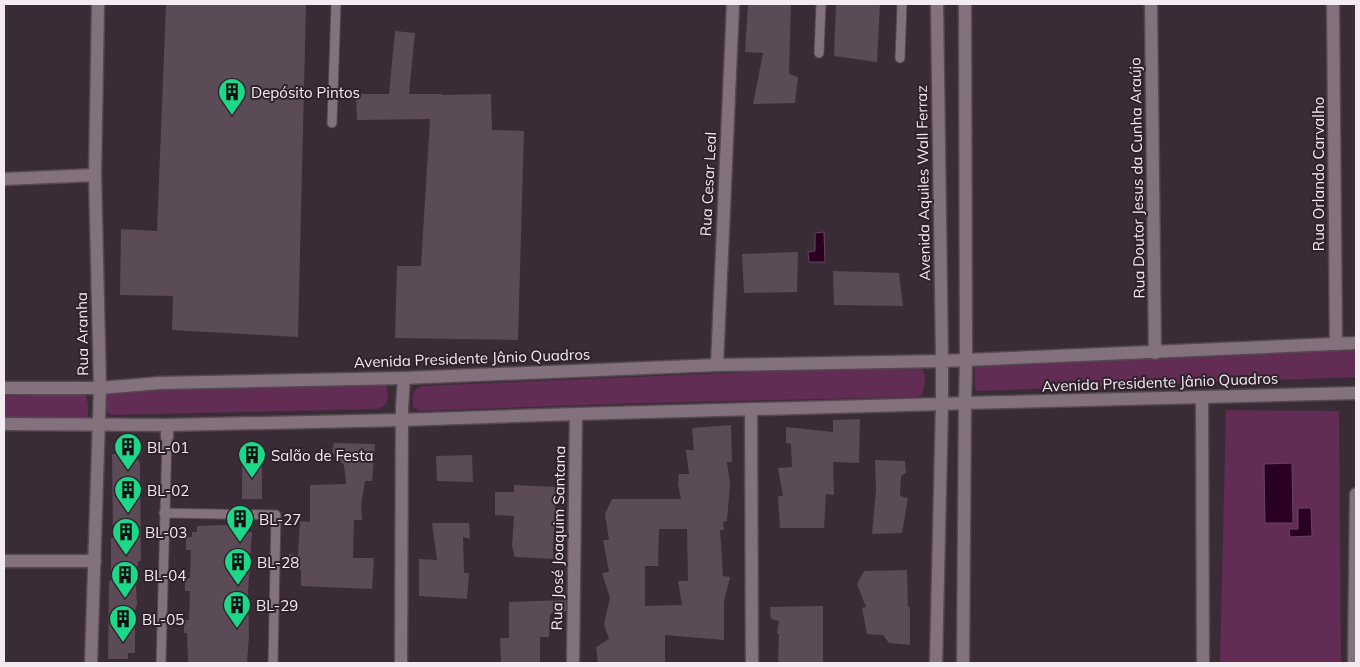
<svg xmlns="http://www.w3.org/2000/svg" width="1360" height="667" font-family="Mulish,sans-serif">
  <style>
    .green { fill: #622c55 }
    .water { fill: #2a0022; stroke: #674660 }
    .building { fill: #5a4b56; fill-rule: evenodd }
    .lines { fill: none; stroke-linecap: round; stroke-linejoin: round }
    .service-casing { stroke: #544850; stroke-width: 11 }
    .minor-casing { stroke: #544850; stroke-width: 15 }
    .tertiary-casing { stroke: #544850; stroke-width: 15 }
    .secondary-casing { stroke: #544850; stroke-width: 15 }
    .service { stroke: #83727e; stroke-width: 9 }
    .minor { stroke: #83727e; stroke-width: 12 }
    .tertiary { stroke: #83727e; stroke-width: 12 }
    .secondary { stroke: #83727e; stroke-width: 12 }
    .labels { text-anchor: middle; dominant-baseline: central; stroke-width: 4; stroke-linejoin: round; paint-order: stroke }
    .poi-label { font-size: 15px; fill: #f4ebf1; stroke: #30222c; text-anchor: start }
    .street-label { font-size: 15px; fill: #f4ebf1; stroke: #30222c }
  </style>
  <rect width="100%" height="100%" fill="#3a2c36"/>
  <!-- green -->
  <path class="green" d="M1356,350V377L977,391L975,389V367L978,364Z
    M919,365C928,373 925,385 921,396L915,397L642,403L420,411L413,407C412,396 412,390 422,386Z
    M386,385L388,396L386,404L378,409L111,415L104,409L103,398L109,388Z
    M85,393C88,400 90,412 86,419L4,417V396Z
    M1226,410L1339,411L1341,663H1220Z"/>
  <!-- water -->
  <path class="water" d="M824,232L825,262H809L808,252L815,251V233Z
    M1292,463L1293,523H1265L1264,464Z
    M1298,508H1311L1312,536L1290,537L1289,529H1298Z"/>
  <!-- building -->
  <path class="building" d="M166,4H306L298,337L172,330L173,296L120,295L121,229L157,231Z
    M748,4H791L789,74L798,77L795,103L753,104L763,53L745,52Z
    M836,4H880L877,62L834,56Z
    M395,31L415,33L409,94H442V95L491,94L492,130L524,131L518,340L395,338L397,266H421L430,119L357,120L356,94H389Z
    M798,252L797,292L744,293L742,254Z
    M833,271L899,273L903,306L834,305Z
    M860,419L859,463L833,462L834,495L826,494L824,528H780L778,496H783L778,468L792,467L791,444L786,443V427L833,432V420Z
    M731,425L732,462H727L730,484L727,521L723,522L724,530H720L723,576L730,577L724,602V640L665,635V663H598L596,647L609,639L604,624L610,598L602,573L609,572L603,540H609L605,514L612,499H681L678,484L679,474H689L686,450H694L692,428ZM659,529H687L688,581H678L682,605L645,606V566H658Z
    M334,443L375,444L372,481H365L361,506L362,520H354L353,558H374L372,589L301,586V570L288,568L289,554L298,555L300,521L310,522V485L346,484L344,465L332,452Z
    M112,454H133V460H139L140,466L141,561H138V566L135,567L137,604L135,610V653H128V659H108L109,581H111V538H113Z
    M472,455L473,482L437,481L436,456Z
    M242,458H262V499H242Z
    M875,460L905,461L906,473L901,476L900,496L908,498L902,533L872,534L876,490Z
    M514,485L556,487L553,551L554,559L515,557L512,546L514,516L495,515V492H514Z
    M432,523H469L470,539L463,537L464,573H469L467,599L419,596V559L437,560Z
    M225,525L247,526V532H252L248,592L249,635L247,663H188L187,633H184V620H189L190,591H185V578H190L191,550H186V537H192V532H197V526Z
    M907,570L908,607H910V645L889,643L883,635L867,634L862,608L866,607L857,584L864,571Z
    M566,600V611L550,614L549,637H540V663H501L500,638H509V602Z
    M823,606V663H778L779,634H777L779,621L771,619L770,607Z"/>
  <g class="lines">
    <defs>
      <path id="service" d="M819,53L821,4
        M900,58L902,4
        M332,123L336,4
        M164,513L276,515L273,663
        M161,663L167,437"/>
      <path id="minor" d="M1151,4L1155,353
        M1333,4L1336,344
        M4,179L95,175
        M717,365L733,4
        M1202,397L1203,663
        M751,409L752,663
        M167,437V425
        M4,561H95
        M91,663L100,388L95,175L98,4
        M401,663L402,407L404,378
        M573,663L576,414
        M1354,663L1356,494"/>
      <path id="tertiary" d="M966,360L1356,343
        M4,388H100L160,383L404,378L717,365L942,361
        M965,403L1356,393
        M4,424L167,425L402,420L576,414L942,404"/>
      <path id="secondary" d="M937,4L942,361
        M965,4L966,360L965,403L942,404V361L966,360
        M936,663L942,404
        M963,663L965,403"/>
    </defs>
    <!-- service casing -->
    <use href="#service" class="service-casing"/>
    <!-- minor casing -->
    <use href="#minor" class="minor-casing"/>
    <!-- tertiary casing -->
    <use href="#tertiary" class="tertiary-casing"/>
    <!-- secondary casing -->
    <use href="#secondary" class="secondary-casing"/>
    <!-- service -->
    <use href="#service" class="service"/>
    <!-- minor -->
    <use href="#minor" class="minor"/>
    <!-- tertiary -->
    <use href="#tertiary" class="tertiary"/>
    <!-- secondary -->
    <use href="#secondary" class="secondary"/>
  </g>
  <!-- icons -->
  <defs>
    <symbol id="building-pin" viewBox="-11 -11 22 30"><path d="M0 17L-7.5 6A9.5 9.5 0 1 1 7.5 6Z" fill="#1bd988" stroke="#30222c"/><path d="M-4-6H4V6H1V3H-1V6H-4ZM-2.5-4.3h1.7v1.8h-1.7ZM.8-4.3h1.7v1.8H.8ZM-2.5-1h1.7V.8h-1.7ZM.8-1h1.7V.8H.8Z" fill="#111"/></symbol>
  </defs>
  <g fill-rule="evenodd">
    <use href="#building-pin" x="216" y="76" width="32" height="43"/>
    <use href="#building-pin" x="112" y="431" width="32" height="43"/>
    <use href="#building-pin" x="236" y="439" width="32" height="43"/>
    <use href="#building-pin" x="112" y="474" width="32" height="43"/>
    <use href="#building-pin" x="224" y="503" width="32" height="43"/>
    <use href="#building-pin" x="110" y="516" width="32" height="43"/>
    <use href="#building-pin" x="222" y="546" width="32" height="43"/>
    <use href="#building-pin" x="109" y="559" width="32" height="43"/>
    <use href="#building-pin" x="221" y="589" width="32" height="43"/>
    <use href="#building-pin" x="107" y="603" width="32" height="43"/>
  </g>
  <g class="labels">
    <!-- poi labels -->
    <g class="poi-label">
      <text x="251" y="92">Depósito Pintos</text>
      <text x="147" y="447">BL-01</text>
      <text x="271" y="455">Salão de Festa</text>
      <text x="147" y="490">BL-02</text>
      <text x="259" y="519">BL-27</text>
      <text x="145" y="532">BL-03</text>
      <text x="257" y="562">BL-28</text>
      <text x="144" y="575">BL-04</text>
      <text x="256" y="605">BL-29</text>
      <text x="142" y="619">BL-05</text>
    </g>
    <!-- street labels -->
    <g class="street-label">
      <text transform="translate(1318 174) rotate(-90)">Rua Orlando Carvalho</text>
      <text transform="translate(1137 178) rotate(-91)">Rua Doutor Jesus da Cunha Araújo</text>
      <text transform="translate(923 183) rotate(-91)">Avenida Aquiles Wall Ferraz</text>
      <text transform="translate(708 184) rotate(-87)">Rua Cesar Leal</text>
      <text transform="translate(82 334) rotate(-91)">Rua Aranha</text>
      <text transform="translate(472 358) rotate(-2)">Avenida Presidente Jânio Quadros</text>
      <text transform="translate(1160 382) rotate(-2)">Avenida Presidente Jânio Quadros</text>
      <text transform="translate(558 538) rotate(-89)">Rua José Joaquim Santana</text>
    </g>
  </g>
  <!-- border -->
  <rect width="1360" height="667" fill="none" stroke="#f4ebf1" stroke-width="10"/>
</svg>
